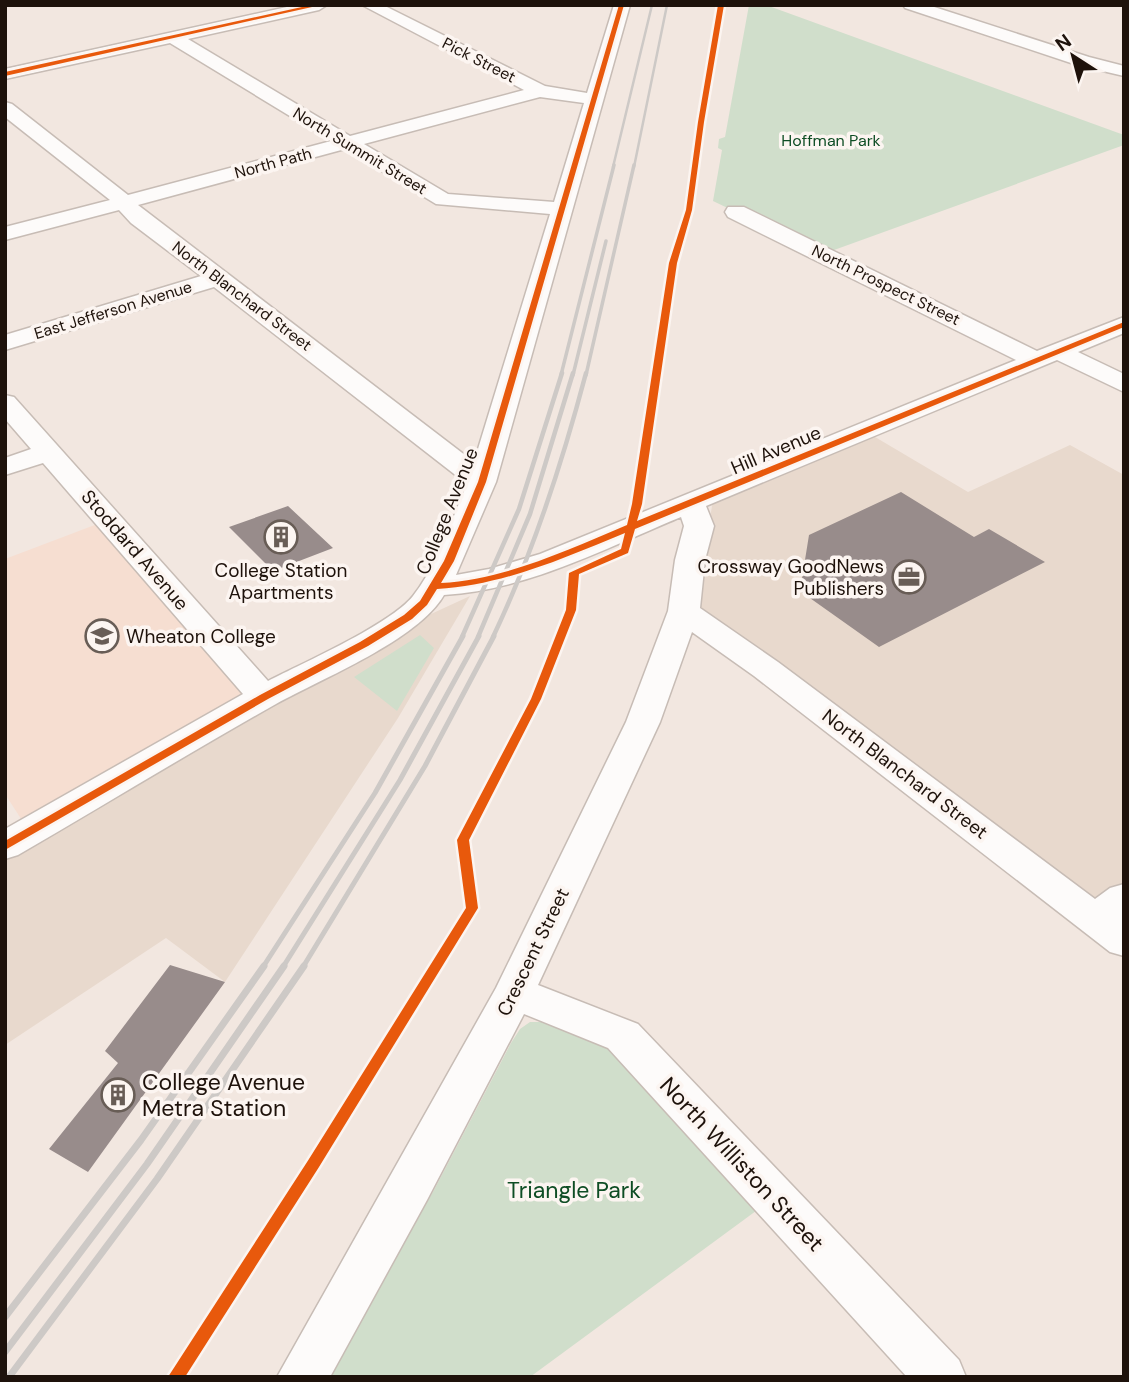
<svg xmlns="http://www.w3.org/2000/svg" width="1129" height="1382" font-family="'DM Sans',sans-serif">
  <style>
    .commercial { fill: #e8d9cd }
    .built { fill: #f6ded1 }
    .green { fill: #d0decb }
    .building { fill: #988c8b }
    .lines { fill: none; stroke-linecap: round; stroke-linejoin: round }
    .minor-casing { stroke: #c7bcb5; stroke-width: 3 }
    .minor { fill: #fdfbfa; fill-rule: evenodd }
    .rail-far4 { stroke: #cdc9c6; stroke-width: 2.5 }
    .rail-far3 { stroke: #cdc9c6; stroke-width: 3.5 }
    .rail-far2 { stroke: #cdc9c6; stroke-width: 4.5 }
    .rail-far1 { stroke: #cdc9c6; stroke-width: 5 }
    .rail { stroke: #cdc9c6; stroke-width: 7 }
    .cycleway-casing { stroke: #fcf5f1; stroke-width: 5 }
    .cycleway { fill: #e8590c; fill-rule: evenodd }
    .labels { text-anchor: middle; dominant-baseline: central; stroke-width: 7; stroke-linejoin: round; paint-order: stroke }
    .far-street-label { font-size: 16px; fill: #1e120b; stroke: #fcf5f1 }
    .far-park-label { font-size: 16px; fill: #0e4d24; stroke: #fcf5f1 }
    .street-label { font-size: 19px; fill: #1e120b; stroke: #fcf5f1 }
    .poi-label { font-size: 19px; fill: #1e120b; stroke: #fcf5f1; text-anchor: end }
    .near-poi-label { font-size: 23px; fill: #1e120b; stroke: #fcf5f1; text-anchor: start }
    .near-street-label { font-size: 23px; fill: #1e120b; stroke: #fcf5f1 }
    .near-park-label { font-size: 23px; fill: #0e4d24; stroke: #fcf5f1 }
  </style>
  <rect width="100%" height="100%" fill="#f2e7e0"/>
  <!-- commercial -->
  <path class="commercial" d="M870,434L968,492L1070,445L1124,475V886L1095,907L695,609L713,500Z
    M470,596L398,718L225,982L166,938L5,1045V861L403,627Z"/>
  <!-- built -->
  <path class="built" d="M100,523L252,695L27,828L5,794V559Z"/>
  <!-- green -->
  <path class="green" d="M749,5H766L1124,135V145L823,254L713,201L722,150L718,148L719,139L725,137Z
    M420,635L434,648L397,711L354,677Z
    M530,1022H547L601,1041L760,1208L530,1377H325L434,1190L511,1043L520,1029Z"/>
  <!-- building -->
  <path class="building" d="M901,492L974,537L989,529L1045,562L879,647L800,591L809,535Z
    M288,506L333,548L273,571L229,527Z
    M170,965L225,982L88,1172L49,1149L118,1063L105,1051Z"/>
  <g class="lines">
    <defs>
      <path id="minor" d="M296,5H327L319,10L188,39L350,136L524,90L362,5H383L545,86L587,93L614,5H630L496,482L456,575L489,569L540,554L1016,360L728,217L725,212L728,207H744L1037,351L1124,317V333L1078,352L1124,374V392L1057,360L706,506L714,526L705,560L700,608L778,662L1095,899L1110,888L1124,884V956L1110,952L754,676L692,632L660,722L538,985L638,1024L959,1360L966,1377H907L608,1048L524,1014L427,1200L330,1377H277L496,988L626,722L668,611L675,560L684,526L681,517C606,548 527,590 444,595C418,640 323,678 276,704C189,753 104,805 18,855L5,859V829L243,694L43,463L5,475V458L31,449L5,419V395L14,397L268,681C303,663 391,624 413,596C438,564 451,521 467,484L214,287L5,350V335L201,276L131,223L119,210L5,240V227L110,200L5,117V102L12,104L128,195L331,141L170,43L5,79V69ZM540,97L584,103L554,202L448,194L364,144ZM345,149L436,204L550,214L474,462L138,205Z
        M903,5H928L1089,57L1124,66V76L1077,65L905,8Z"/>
    </defs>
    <!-- minor casing -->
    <use href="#minor" class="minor-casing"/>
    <!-- minor -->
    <use href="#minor" class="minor"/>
    <!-- rail-far4 -->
    <path class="rail-far4" d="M613,167L652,5
      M634,167L667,5"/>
    <!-- rail-far3 -->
    <path class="rail-far3" d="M561,375L614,165
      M573,375L606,241
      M586,375L634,165"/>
    <!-- rail-far2 -->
    <path class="rail-far2" d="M462,637L519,509L562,373
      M478,637L530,514L573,373
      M493,637C533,553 562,464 586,373"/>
    <!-- rail-far1 -->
    <path class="rail-far1" d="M263,967L375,793L463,636
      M283,967L400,780L479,636
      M303,967L425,766L494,636"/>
    <!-- rail -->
    <path class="rail" d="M5,1317L141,1140L264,966
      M5,1352L147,1164L284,966
      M9,1377L157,1179L304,966"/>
    <defs>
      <path id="cycleway" d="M311,5H321L5,76V72Z
        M619,5H624L486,482L454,561L441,583C507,579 567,550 627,525L632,504L669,263L686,210L698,122L718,5H724L704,122L692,210L677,263L642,504L637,521L1124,322V327L635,529L628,553L579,574L576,610L541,699L469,840L478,908L319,1167L185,1377H168L309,1159L466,908L457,840L531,699L566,610L569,573L621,549L625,533C564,558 504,585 437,589L427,605L412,619L368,646L268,699L5,850V841L260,695L360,642L404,615L420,601L444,561L478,482Z"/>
    </defs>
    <!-- cycleway casing -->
    <use href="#cycleway" class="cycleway-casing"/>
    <!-- cycleway -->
    <use href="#cycleway" class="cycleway"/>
  </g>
  <!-- icons -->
  <defs>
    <symbol id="building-ring" viewBox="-11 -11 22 22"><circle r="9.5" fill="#fcf5f1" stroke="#685d56" stroke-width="1.5"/><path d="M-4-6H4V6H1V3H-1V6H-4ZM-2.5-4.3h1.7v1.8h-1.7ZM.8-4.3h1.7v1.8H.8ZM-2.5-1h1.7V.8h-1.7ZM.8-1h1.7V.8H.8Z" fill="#685d56"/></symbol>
    <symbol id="office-ring" viewBox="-11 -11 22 22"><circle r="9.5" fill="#fcf5f1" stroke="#685d56" stroke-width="1.5"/><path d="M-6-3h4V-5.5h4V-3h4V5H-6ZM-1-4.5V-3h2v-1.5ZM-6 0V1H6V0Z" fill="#685d56"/></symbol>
    <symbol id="university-ring" viewBox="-11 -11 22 22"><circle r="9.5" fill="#fcf5f1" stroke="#685d56" stroke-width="1.5"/><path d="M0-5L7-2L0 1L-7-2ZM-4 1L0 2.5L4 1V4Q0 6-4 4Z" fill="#685d56"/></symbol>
  </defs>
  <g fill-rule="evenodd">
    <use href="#building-ring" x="262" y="518" width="38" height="38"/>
    <use href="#office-ring" x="890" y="558" width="38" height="38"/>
    <use href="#university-ring" x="83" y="617" width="38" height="38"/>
    <use href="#building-ring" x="99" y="1076" width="38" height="38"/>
  </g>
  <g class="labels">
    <!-- far-street labels -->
    <g class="far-street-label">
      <text transform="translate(479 60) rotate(27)">Pick Street</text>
      <text transform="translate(360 151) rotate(31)">North Summit Street</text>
      <text transform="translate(273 163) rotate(-15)">North Path</text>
      <text transform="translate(886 285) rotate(26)">North Prospect Street</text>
      <text transform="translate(242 296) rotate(37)">North Blanchard Street</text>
      <text transform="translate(113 310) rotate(-17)">East Jefferson Avenue</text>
    </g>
    <!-- far-park labels -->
    <g class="far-park-label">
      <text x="831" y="140">Hoffman Park</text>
    </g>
    <!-- street labels -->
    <g class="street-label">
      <text transform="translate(776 450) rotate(-23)">Hill Avenue</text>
      <text transform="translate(447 511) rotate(-68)">College Avenue</text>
      <text transform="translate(135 550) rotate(49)">Stoddard Avenue</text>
      <text transform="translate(905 774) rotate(37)">North Blanchard Street</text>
      <text transform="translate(533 952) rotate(-64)">Crescent Street</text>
    </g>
    <!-- poi labels -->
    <g class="poi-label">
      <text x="884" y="566">Crossway GoodNews<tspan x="884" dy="22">Publishers</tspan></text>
      <text x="281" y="570" text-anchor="middle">College Station<tspan x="281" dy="22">Apartments</tspan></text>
      <text x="126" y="636" text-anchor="start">Wheaton College</text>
    </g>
    <!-- near-poi labels -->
    <g class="near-poi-label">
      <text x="142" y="1082">College Avenue<tspan x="142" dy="26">Metra Station</tspan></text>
    </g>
    <!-- near-street labels -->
    <g class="near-street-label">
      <text transform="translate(742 1164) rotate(47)">North Williston Street</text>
    </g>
    <!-- near-park labels -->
    <g class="near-park-label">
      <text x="574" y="1190">Triangle Park</text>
    </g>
  </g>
  <!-- border -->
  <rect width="1129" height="1382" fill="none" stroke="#1e120b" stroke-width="14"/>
  <!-- north arrow -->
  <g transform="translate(1073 56) rotate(324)" stroke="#fcf5f1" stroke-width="5" paint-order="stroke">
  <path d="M0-5L12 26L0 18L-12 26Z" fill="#1e120b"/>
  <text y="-10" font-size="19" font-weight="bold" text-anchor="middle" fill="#1e120b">N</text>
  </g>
</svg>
